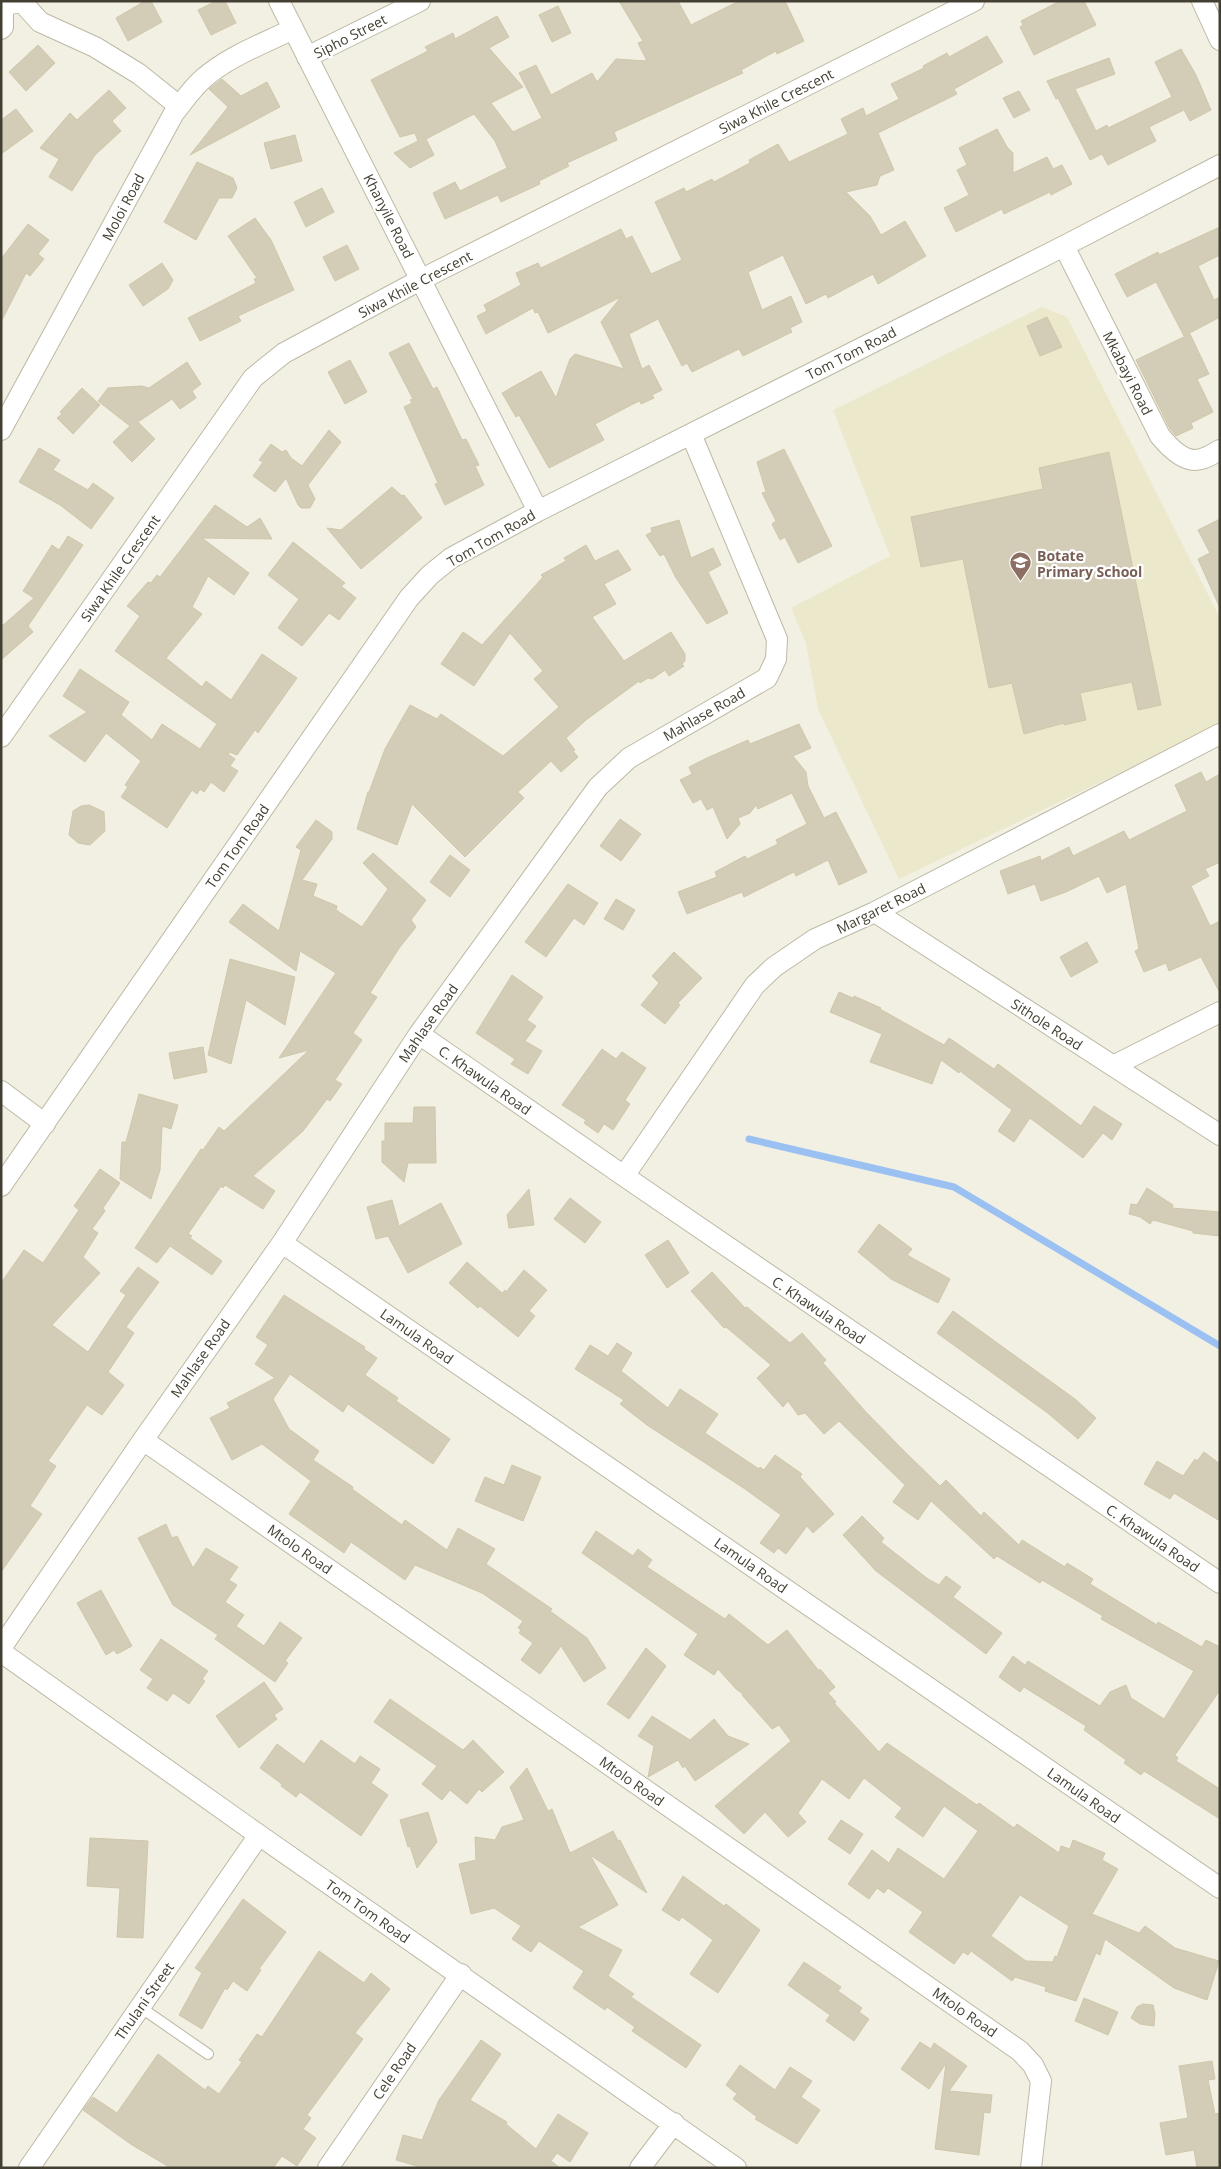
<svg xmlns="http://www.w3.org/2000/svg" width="1221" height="2169" font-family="'Open Sans',sans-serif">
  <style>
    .education { fill: #ece8cb }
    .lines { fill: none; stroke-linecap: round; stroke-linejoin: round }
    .stream { stroke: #9bc0f2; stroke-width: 7 }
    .building { fill: #d3cdb7; stroke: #cfc7aa; fill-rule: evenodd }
    .lane-casing { stroke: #bdb9a5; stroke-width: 12 }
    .street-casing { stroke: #bdb9a5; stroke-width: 22 }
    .lane { stroke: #fff; stroke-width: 10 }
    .street { stroke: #fff; stroke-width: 20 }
    .labels { text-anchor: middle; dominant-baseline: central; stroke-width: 4.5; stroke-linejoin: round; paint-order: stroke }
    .street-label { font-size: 14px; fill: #434033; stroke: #fff }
    .education-label { font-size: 14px; font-weight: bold; fill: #785e54; stroke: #fff; text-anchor: start }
  </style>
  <rect width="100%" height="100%" fill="#f2f0e2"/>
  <!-- education -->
  <path class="education" d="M1042,307L1067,317L1220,618V725L899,879L818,709L806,643L791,608L890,556L833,410Z"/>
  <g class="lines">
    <!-- stream -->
    <path class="stream" d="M749,1139L954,1187L1220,1346"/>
  </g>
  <!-- building -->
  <path class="building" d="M145,1H151L162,22L128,41L116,18Z
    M216,1H225L236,23L211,35L198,10Z
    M619,1H678L691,25L739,1H785L804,41L777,54L776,51L741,70L743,73L614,132L617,140L567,163L569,166L539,181L540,184L501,202L498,195L445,219L433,193L455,182L460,191L507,168L495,141L474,114L426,139L434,155L410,168L394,153L418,141L415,133L400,137L371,80L428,51L425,47L453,33L455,39L497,16L509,37L489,48L523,87L491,103L513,132L542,118L519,73L536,65L551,95L592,73L597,82L616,59L647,61L638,43L643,41Z
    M1060,1H1084L1096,25L1034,55L1020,27L1023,25L1021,21Z
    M558,6L571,33L552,42L539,15Z
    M987,36L1003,62L954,89L957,94L878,133L894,170L880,176L877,185L846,192L870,216L881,235L905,221L926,256L878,284L873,274L828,298L826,294L806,304L783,255L748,272L762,310L791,296L802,322L790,328L792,332L743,356L739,349L692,372L687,363L682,366L658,319L629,334L642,369L649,365L662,390L652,395L654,398L641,404L640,401L635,403L595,424L604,440L549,468L519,415L516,417L502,393L541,371L556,398L570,359L575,354L624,369L601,322L621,297L548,333L538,312L535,313L533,308L486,334L477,316L487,311L484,305L521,285L516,273L538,263L541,268L621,229L626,239L632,236L651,274L682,260L655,202L684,188L686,192L712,179L714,182L750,163L749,160L778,144L789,162L848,134L841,119L863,108L866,116L899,99L891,84L924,68L923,66L947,53L949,57Z
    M38,45L55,63L26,91L9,72Z
    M1181,49L1196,75L1211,110L1190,121L1184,110L1149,127L1156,141L1108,165L1102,154L1090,160L1058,98L1056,99L1047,81L1109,58L1115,74L1075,89L1096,131L1107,125L1108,128L1172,97L1155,62Z
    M222,79L241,96L267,82L280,107L190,155L228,107L209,89Z
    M109,90L126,108L112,121L121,131L95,155L72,191L49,177L59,159L40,148L70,113L77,120Z
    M1019,91L1030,110L1014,118L1003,98Z
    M16,109L33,131L1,154V120Z
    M997,129L1007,147L1013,153V173L1047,157L1053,169L1062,165L1072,184L1051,195L1050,192L1004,214L1002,209L956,232L944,208L969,195L957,170L967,165L959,148Z
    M295,135L302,161L271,169L264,143Z
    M197,162L233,178L237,188L232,198H219L196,240L164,222Z
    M322,188L334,212L306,227L294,202Z
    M255,218L271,240L294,290L238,316L241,321L200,341L188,318L256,283L254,279L257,278L228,236Z
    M28,224L49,240L38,254L44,259L30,276L26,273L1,322V259Z
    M1220,227V255L1198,266L1214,300L1220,297V317L1184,336L1156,282L1127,297L1115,274L1158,252L1159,255Z
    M347,245L359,269L335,281L323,257Z
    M162,263L173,280L168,289L143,306L129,285Z
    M1047,317L1062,347L1040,356L1027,326Z
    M1190,334L1209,374L1197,379L1213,412L1191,423L1193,428L1176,436L1170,429L1136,360Z
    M409,343L433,389L437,387L462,440L466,439L479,465L475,466L484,485L445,505L435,484L438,483L404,407L412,403L410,400L413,399L389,353Z
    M350,360L367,392L345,404L328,372Z
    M187,362L201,384L192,391L196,398L180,409L172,399L138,422L155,439L132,462L113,442L130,426L98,401L108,388L141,386L149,388Z
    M82,388L100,405L73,434L57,418L62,414L60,412Z
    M329,430L341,442L308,485L315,499L310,508H301L298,505L286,478L275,492L253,476L263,462L259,460L271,444L282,452L286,450L291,458L302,466Z
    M39,448L60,460L53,470L88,490L93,483L114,498L91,529L60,505L19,482Z
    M784,449L832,546L798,563L785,537L780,540L772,524L776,521L762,493L766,492L757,462Z
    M1109,452L1161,705L1138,710L1132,682L1080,693L1086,720L1064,725V723L1024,734L1012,683L989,688L963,559L921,567L911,517L1043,489L1039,468Z
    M392,487L402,496L404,495L422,518L361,569L327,528L341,530Z
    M215,505L247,527L260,518L272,539L202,538L249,573L234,595L208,576L192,607L202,614L166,658L202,687L206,681L231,700L262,654L297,678L258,733L255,730L237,755L229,752L228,754L235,759L230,766L238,771L224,792L211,782L204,792L200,789L197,794L192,790L167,828L121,797L128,787L125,785L141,761L106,733L85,762L49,736L87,712L63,696L80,669L129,702L121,715L152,740L162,724L200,749L217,724L115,651L140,616L127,606L148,582L151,583L157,575L160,577Z
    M1220,519V608L1198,559L1210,553L1198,530Z
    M679,520L691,558L713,548L721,565L708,572L728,613L707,624L676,578L664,554L660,556L646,535L652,532L651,528Z
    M68,536L83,545L28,626L33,632L1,660V627L34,598L23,591L52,545L59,550Z
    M293,542L345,583L341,586L356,598L339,620L329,613L302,646L278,628L299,599L268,575Z
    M586,545L595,561L618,550L631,570L604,584L616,604L592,617L624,661L671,632L685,654V661L682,664L684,666L669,676L665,670L652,679L648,678L640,683L639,681L586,720L566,738L575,750L573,751L578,757L561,772L551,761L518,792L524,798L465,857L412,804L397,845L357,829L368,792H369L385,749L410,705L437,719L441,714L503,756L559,707L534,679L543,671L510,633L474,686L441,664L463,632L482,645L543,577L541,575L566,561L564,558Z
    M799,724L811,748L793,756L806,772L808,786L824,818L836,812L867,872L839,885L828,860L796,876L794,872L744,897L742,892L687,914L678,892L717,877L715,872L745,856L747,859L778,844L776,840L807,824L792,793L758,809L756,805L750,813L738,818L740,824L727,839L713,807L707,810L701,799L693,803L680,780L692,774L689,767L707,758L748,740L750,744Z
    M1201,772L1206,782L1220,774V862L1205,869L1209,876L1191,886L1210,926L1220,921V993L1201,957L1169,971L1166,963L1144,972L1135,951L1139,949L1126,884L1107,893L1099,876L1066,892L1041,901L1035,884L1008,894L1000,871L1040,856L1041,861L1069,847L1073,856L1124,831L1129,840L1187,811L1175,785Z
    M89,805L104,812L105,831L90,845L78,843L69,835L73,811L81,806Z
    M620,819L641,834L621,861L600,846Z
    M316,820L332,832V839L302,880L317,884L313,896L337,906L336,910L362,927L388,889L363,863L373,853L426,900L411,920L416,927L400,947L370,993L377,997L353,1033L362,1040L335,1080L342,1084L330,1101L327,1099L303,1131L253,1176L275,1191L263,1209L225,1185L223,1188L221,1186L188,1234L192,1236L190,1238L222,1261L212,1275L170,1246L157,1263L135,1248L201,1149L203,1150L219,1127L224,1131L309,1050L279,1058L336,973L300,951L296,971L229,922L243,904L279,931L301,850L296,847Z
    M450,855L470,870L450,897L430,882Z
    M568,884L598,903L584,925L574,918L546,957L525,942Z
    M616,899L635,910L623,930L604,919Z
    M1087,942L1098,962L1071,977L1060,957Z
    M674,952L702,978L678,1003L680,1005L665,1024L641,1005L659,983L652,976Z
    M230,959L295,977L285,1025L246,1000L231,1064L208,1055Z
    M512,975L543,997L527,1020L536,1026L525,1041L542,1051L528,1074L511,1064L515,1059L476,1033Z
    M839,992L853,998L854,996L881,1008L880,1009L944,1045L949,1038L994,1069L998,1064L1081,1126L1094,1106L1122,1124L1112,1140L1103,1133L1083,1158L1030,1118L1014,1142L998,1131L1012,1110L960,1071L959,1073L941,1060L932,1084L870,1062L882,1034L830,1012Z
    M203,1047L207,1072L174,1079L169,1053Z
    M602,1049L616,1059L622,1052L646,1068L625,1100L630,1104L613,1130L604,1124L598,1133L584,1123L586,1120L562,1105Z
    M139,1094L178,1105L171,1129L162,1126L160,1170L151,1199L120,1179L122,1142H126Z
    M414,1107H435L436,1163H408L404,1182L382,1162V1141H385V1123H413Z
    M100,1169L120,1183L103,1208L105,1211L92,1229L98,1233L83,1257L100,1273L52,1325L88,1352L126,1295L120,1291L138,1267L159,1282L126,1327L134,1333L108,1372L124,1385L102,1415L87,1405L48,1461L56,1466L30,1506L42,1514L1,1572V1283L24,1250L43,1263L79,1210L74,1206Z
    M1147,1188L1173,1205L1172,1208L1220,1212V1236L1193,1233V1231L1153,1220L1150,1224L1140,1217L1129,1214L1131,1204L1137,1205Z
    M529,1189L534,1225L509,1228L507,1215Z
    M570,1198L601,1222L585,1243L554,1219Z
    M392,1200L399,1226L441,1203L462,1244L408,1273L388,1236L376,1239L367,1207Z
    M879,1224L912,1249L907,1255L950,1279L938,1303L891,1279L858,1252Z
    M668,1240L689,1273L667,1288L645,1255Z
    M467,1262L502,1293L505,1290L506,1292L524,1270L547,1290L529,1311L535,1316L518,1337L480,1306L478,1308L449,1283Z
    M712,1272L745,1308L747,1307L790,1343L802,1333L826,1360L823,1363L865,1411L903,1450L940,1486L946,1480L981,1516L984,1512L1019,1545L1022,1540L1065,1567L1067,1563L1093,1579L1090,1584L1157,1625L1158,1622L1202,1647L1206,1640L1220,1647V1690L1175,1755L1178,1758L1176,1761L1220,1789V1819L1144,1771L1141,1775L1124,1763L1126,1760L1084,1730L1086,1726L1024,1687L1020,1692L999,1677L1013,1656L1025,1665L1028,1661L1100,1706L1110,1692L1126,1685L1131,1698L1164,1719L1194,1671L1101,1619L1103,1616L1042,1580L1040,1583L997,1556L994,1559L931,1501L918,1520L893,1502L905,1485L839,1421L824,1434L805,1413L798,1415L788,1401L783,1407L757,1378L771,1365L726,1327L724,1328L691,1291Z
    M284,1295L365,1347L364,1349L377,1358L365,1375L398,1398L396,1401L450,1439L433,1464L348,1404L343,1412L290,1374L273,1399L289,1429L319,1451L313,1460L353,1487L352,1489L402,1525L405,1520L447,1550L458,1528L495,1549L486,1564L552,1609L550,1611L587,1638L606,1668L584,1682L561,1646L540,1674L521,1660L533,1643L519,1633L521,1630L518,1628L523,1621L482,1593L415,1565L405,1580L351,1542L344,1553L289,1514L311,1481L262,1444L232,1460L210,1418L230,1408L227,1403L275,1378L255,1364L268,1345L256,1337Z
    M953,1311L1075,1399L1096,1418L1078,1439L1049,1414L937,1333Z
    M617,1343L632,1353L621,1371L668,1408L680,1389L718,1414L705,1433L759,1469L760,1467L764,1470L775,1455L802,1474L800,1477L834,1514L813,1533L807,1526L786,1554L778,1548L774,1553L760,1543L781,1515L745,1489L647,1425L620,1404L624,1400L575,1369L590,1345L608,1356Z
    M1204,1452L1220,1464V1521L1174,1493L1170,1499L1144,1484L1157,1461L1183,1476L1195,1459L1197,1461Z
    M512,1465L541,1477L523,1521L475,1501L485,1477L504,1485Z
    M862,1516L884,1538L881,1542L928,1579L939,1585L946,1576L961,1587L953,1597L1002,1633L986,1654L876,1571L843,1535Z
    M166,1524L172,1538L177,1536L193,1568L206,1548L238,1567L229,1580L237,1585L225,1602L244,1615L236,1626L264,1646L280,1622L302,1638L285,1661L288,1663L275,1682L215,1639L218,1635L173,1605L138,1538Z
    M596,1531L633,1556L638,1549L652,1560L647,1567L725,1619L729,1614L768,1645L787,1630L819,1671L820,1669L835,1687L828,1693L836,1702L834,1703L879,1752L887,1743L977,1805L979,1803L1014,1828L1017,1824L1059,1853L1061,1846L1070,1849L1073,1840L1105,1853L1102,1860L1118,1869L1092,1914L1139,1933L1145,1926L1175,1948L1219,1961L1207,2000L1174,1988L1105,1939L1100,1955L1096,1953L1076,2001L1045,1991L1046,1987L1015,1977L1012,1981L971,1951L968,1955L963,1952L954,1964L909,1932L923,1912L888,1888L884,1893L877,1888L869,1899L848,1884L872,1850L889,1863L898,1848L944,1879L978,1831L944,1806L923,1837L895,1817L902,1808L864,1778L849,1799L822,1779L798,1813L806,1822L788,1837L765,1812L744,1834L715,1806L791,1741L779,1725L772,1729L742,1695L743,1694L736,1689L718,1669L714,1675L684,1655L698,1634L582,1553ZM1020,1895L1069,1926L1057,1957L1055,1956L1053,1962L1026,1961L991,1936Z
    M101,1590L132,1646L117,1654L114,1650L106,1655L77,1603Z
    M161,1639L208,1671L202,1679L205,1681L189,1704L173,1693L167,1701L147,1688L153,1679L140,1670Z
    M646,1648L666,1666L629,1719L607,1704Z
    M264,1682L283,1709L274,1715L277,1719L239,1748L216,1716Z
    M390,1699L463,1750L473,1740L504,1772L482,1792L479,1789L467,1804L450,1790L442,1800L422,1784L437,1766L374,1722Z
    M652,1716L690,1740L714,1719L728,1736L749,1744L695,1781L685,1766L683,1768L678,1760L648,1777L654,1746L638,1736Z
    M321,1740L355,1764L360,1756L380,1769L371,1783L388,1795L361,1836L300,1792L296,1797L281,1786L282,1784L260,1768L277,1744L304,1764Z
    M527,1768L548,1811L552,1809L570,1853L613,1831L618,1841L620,1840L647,1893L590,1855L618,1905L578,1927L622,1950L608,1976L634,1994L631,1997L701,2045L686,2068L632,2031L635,2027L607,2007L605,2010L573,1988L584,1971L539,1941L531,1952L512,1939L521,1926L494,1908L471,1914L459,1864L476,1860L475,1837L495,1840L502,1827L524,1820L510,1787Z
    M428,1812L437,1842L417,1868L410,1846L408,1847L400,1820Z
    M841,1820L863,1834L850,1854L828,1839Z
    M90,1838L148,1841L143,1938L117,1937L120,1888L87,1886Z
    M683,1876L724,1906L726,1904L760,1930L718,1993L690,1974L713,1940L682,1917L679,1921L662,1910Z
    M243,1899L286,1932L259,1969L261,1970L247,1991L233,1981L227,1990L225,1988L202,2029L179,2015L202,1973L195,1968Z
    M319,1951L364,1983L371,1973L390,1989L355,2033L363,2039L307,2115L311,2118L303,2129L316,2138L297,2166L282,2156L273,2168H171L132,2145L83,2110L93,2097L117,2113L158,2054L205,2090L208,2086L219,2094L242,2062L239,2060L257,2034L262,2037Z
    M804,1962L841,1987L838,1991L862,2008L859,2012L869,2019L854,2041L826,2021L830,2015L788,1985Z
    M1084,1998L1118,2012L1108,2035L1075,2021Z
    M1143,2004L1153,2005L1155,2014L1154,2026L1140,2024L1131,2018L1137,2007Z
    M481,2040L501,2054L470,2100L507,2122L506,2124L536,2149L558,2114L588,2133L570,2162L557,2153L551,2161L560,2168H424L396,2160L403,2135L422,2140L439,2100Z
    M920,2042L931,2049L934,2043L967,2066L949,2091L992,2095L990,2113L984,2112L979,2155L935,2149L946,2063L929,2089L901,2069Z
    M1212,2061L1215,2079L1208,2080L1215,2114L1220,2113V2168H1197L1194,2150L1166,2155L1160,2123L1188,2118L1179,2066Z
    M740,2065L775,2090L790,2067L812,2081L801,2097L820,2110L797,2144L755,2119L757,2117L733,2099L737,2094L726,2085Z"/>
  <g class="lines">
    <defs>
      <path id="lane" d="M140,2007L208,2054"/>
      <path id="street" d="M279,1L538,511
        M1202,1L1220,40
        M1,29L3,27V5L22,2L40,22L95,47L139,74L179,106
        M307,57L420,1
        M1064,246L1160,436C1169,447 1185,464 1201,459C1207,458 1214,453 1220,450
        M1,430L174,113C184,101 192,88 204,78C229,56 263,44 293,29
        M1,737L253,378L284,353L422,279L974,1
        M875,912L1220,1135
        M419,1034L624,1176L1220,1583
        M1113,1066L1220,1012
        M1,1091L45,1124
        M624,1176L755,985L774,967L815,939L875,912L1220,734
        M1,1186L409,598L430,575L451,558L538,511L1064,246L1220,165
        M282,1243L1220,1888
        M143,1440L1020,2051L1033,2065L1041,2081L1031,2168
        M1,1648L143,1440L282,1243L419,1034L598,787L629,758L767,678L776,659L777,639L691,434
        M1,1652L259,1835L736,2168
        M29,2168L259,1835
        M328,2168L461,1974
        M640,2168L674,2123"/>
    </defs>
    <!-- lane casing -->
    <use href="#lane" class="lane-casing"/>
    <!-- street casing -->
    <use href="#street" class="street-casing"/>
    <!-- lane -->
    <use href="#lane" class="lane"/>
    <!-- street -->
    <use href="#street" class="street"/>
  </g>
  <!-- icons -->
  <defs>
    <symbol id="school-pin" viewBox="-11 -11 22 30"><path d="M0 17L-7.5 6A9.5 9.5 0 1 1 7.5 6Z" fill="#8d6e63" stroke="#fff"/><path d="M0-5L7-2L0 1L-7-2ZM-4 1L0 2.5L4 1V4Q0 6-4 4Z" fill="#fff"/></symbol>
  </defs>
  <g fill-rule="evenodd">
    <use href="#school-pin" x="1008" y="550" width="25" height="34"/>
  </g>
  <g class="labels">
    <!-- street labels -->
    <g class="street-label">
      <text transform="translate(350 36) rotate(-27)">Sipho Street</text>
      <text transform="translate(776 101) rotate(-27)">Siwa Khile Crescent</text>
      <text transform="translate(123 207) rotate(-62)">Moloi Road</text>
      <text transform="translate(389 216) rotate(63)">Khanyile Road</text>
      <text transform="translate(415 284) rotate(-28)">Siwa Khile Crescent</text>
      <text transform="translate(851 353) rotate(-27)">Tom Tom Road</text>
      <text transform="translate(1128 373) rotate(63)">Mkabayi Road</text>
      <text transform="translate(491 538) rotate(-30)">Tom Tom Road</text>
      <text transform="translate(120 568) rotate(-55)">Siwa Khile Crescent</text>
      <text transform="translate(704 714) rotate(-30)">Mahlase Road</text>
      <text transform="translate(237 846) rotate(-55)">Tom Tom Road</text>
      <text transform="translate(881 908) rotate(-26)">Margaret Road</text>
      <text transform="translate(428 1023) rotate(-55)">Mahlase Road</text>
      <text transform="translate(1047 1024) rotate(33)">Sithole Road</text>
      <text transform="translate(485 1080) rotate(35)">C. Khawula Road</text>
      <text transform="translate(819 1310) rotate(34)">C. Khawula Road</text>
      <text transform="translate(417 1336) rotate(35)">Lamula Road</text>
      <text transform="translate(200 1358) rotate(-55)">Mahlase Road</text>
      <text transform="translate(1153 1538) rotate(34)">C. Khawula Road</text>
      <text transform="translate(300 1549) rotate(35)">Mtolo Road</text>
      <text transform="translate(751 1565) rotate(35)">Lamula Road</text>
      <text transform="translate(632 1781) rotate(35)">Mtolo Road</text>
      <text transform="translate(1084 1795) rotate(35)">Lamula Road</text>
      <text transform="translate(368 1911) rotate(35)">Tom Tom Road</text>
      <text transform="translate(144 2001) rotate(-55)">Thulani Street</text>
      <text transform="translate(965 2012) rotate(35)">Mtolo Road</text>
      <text transform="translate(394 2071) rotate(-56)">Cele Road</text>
    </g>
    <!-- education labels -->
    <g class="education-label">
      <text x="1037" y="555">Botate<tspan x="1037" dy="16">Primary School</tspan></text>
    </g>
  </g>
  <!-- border -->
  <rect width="1221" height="2169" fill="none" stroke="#434033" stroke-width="5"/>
</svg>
